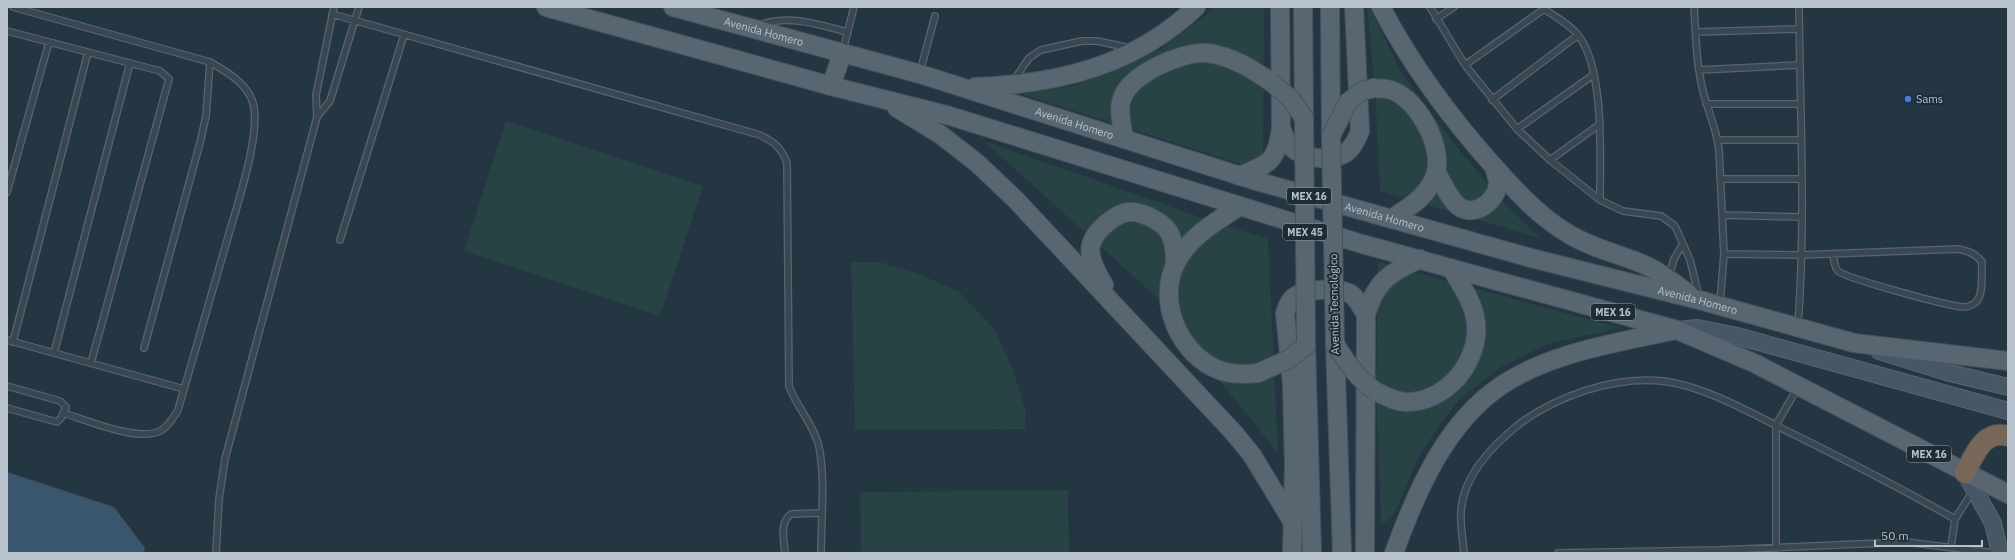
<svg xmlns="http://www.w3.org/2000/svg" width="2015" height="560" font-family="'IBM Plex Sans',sans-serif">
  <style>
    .green { fill: #274343 }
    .water { fill: #3a566c }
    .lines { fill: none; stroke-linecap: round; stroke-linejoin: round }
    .lane-casing { stroke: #58656f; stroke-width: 8 }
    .secondary-casing { stroke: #58656f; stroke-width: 18 }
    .primary-casing { stroke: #46535e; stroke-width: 20 }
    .highway-casing { stroke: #44525c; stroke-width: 22 }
    .lane { stroke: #3a4752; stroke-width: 5.5 }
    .secondary { stroke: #485765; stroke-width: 16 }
    .primary { stroke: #586672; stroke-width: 18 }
    .highway { stroke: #786756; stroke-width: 20 }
    .primary-bridge-casing { stroke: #46535e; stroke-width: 20; stroke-linecap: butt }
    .primary-bridge { stroke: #586672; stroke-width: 18 }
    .shop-dot { fill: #3f7fe0; stroke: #1e2c37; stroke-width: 1.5 }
    .labels { text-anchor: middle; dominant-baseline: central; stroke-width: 4; stroke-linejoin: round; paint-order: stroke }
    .shield { fill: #1e2c37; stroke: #89959f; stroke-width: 1 }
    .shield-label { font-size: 10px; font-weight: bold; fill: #b7c2cc }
    .street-label { font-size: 11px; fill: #b7c2cc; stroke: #1e2c37 }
    .poi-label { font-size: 11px; fill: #b7c2cc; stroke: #1e2c37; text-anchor: start }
  </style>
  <rect width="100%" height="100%" fill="#253643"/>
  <!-- green -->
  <path class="green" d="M1215,7H1264L1263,171L1021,94L1072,86L1120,69L1162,48L1210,12Z
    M1367,7H1370L1400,71L1455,145L1501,200L1540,238L1380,191L1375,88Z
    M506,121L703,186L660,316L464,251Z
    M984,141L1200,217L1268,239L1278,453L1207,365L1170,339L1162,302Z
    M851,262H879L917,273L959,292L994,329L1013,369L1026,412L1025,429L855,430Z
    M1378,262L1620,328L1547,344L1501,367L1461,398L1441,423L1420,455L1393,516L1381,525L1376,390Z
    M1068,490L1069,553H861L860,492Z"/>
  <!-- water -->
  <path class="water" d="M7,472L114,507L145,548L144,553H7Z"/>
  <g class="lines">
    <defs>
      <path id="lane" d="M13,7L210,62C227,72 247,83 253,103C262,134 235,211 226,244C210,300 194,355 178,410C173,418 168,427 160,431C137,442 87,420 63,413
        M1430,7L1465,65L1517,129L1550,160L1600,200L1623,211L1661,216L1675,226L1690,260L1699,297
        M1694,7C1696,35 1696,63 1703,91C1708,111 1717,130 1719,150L1724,254L1720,303
        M332,14L760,135C774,142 782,148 787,163L789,386C796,406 812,422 818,443C826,472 821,522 821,553
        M1436,19L1454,7
        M760,25C791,14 818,25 848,32
        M7,31L160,71L169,79L91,363
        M1696,32L1799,29
        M843,50L854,7
        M1465,65L1544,9C1556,17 1569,24 1578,35C1605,69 1600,157 1600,200
        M1699,70L1799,65
        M920,72L935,16
        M1014,80L1029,58L1041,50L1082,41H1097L1130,48
        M1492,100L1578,35
        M1706,104H1800
        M317,117L330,101L359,7
        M1517,129L1593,75
        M1718,140H1800
        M1550,160L1600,124
        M1720,179H1801
        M7,192L49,42
        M1722,215L1801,217
        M340,240L404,35
        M1724,254L1801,255L1958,249C1968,251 1975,253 1982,262C1981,272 1984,292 1977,301C1974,304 1969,307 1964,307C1951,307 1845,278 1838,271C1834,267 1834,259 1833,254
        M1669,276L1674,259L1682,245
        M1798,324C1806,220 1800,112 1799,7
        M7,340L184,389
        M13,342L88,52
        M144,348L200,143L206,116L210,62
        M54,353L130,63
        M7,386L60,401L66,407L61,418L57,422L7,408
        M1951,547L1955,519L1973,491
        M1776,548V425L1798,387
        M216,553L219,499L225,459L317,117L316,95L334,7
        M785,553C784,540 779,523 791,514L821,513
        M1464,553C1463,540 1460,525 1461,512C1463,476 1491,447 1518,425C1556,396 1614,376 1662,381C1700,385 1746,410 1779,427C1838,456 1897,486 1955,519
        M1558,553L1719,550L1906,542L1994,553"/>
      <path id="secondary" d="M1677,330L1698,328L1737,336L2008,411
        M1879,351L1946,372L2008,387
        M1965,473L1993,523L2000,553"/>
      <g id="primary">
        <path d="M546,7L831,86L950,116L1362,244L1677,330L1754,363L2008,494"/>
        <path id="s1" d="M673,7L920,74L1253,180L1531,258L1699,300L1854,343L2008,361"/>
        <path d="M1280,7L1281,128C1284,135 1286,142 1291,147C1304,160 1333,162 1347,152C1354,146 1357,139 1360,131L1354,7"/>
        <path d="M1303,7L1304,118"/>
        <path d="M1330,7L1331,136"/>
        <path d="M1381,7C1412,67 1452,120 1497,170C1518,193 1540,217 1567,233C1591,248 1619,254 1645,265C1661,272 1675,284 1689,294"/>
        <path d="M831,86L842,54"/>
        <path d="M975,87C1058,84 1134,66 1196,7"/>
        <path d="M1374,88C1378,89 1383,88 1387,89C1415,94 1443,144 1436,172C1430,195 1410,207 1391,219"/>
        <path d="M897,108L941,135L977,163L1016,200L1234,433L1252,455L1292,521"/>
        <path d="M1124,139C1123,127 1118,114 1121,102C1126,75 1182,51 1207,53C1232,56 1252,69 1271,82"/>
        <path d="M1436,171C1442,182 1447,194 1455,203C1470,220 1496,204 1498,184C1498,179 1495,171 1494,166"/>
        <path d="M1239,176C1269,164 1277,162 1281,128"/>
        <path d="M1240,206C1217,221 1191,235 1177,261C1155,301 1180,357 1222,371C1234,375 1246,374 1258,373"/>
        <path d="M1104,285C1098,275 1088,257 1091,245C1094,231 1116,213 1129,212C1143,211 1166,223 1171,236C1174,244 1175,254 1175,263"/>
        <path d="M1366,315C1375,282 1390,272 1420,259"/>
        <path d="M1335,344L1342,553"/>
        <path d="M1306,346L1312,553"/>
        <path d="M1375,391C1385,396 1396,402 1407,402C1446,402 1480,362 1476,323C1474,303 1461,285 1451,268"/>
        <path d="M1292,553L1294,465L1292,384L1285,313C1287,308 1288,303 1292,299C1301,289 1336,287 1349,293C1357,297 1361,307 1366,315L1365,553"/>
        <path d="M1394,553C1416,492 1446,422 1502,385C1552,352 1617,343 1675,330"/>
      </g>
      <path id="highway" d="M1965,473C1974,456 1983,429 2008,436"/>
    </defs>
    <!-- lane casing -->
    <use href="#lane" class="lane-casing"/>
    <!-- secondary casing -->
    <use href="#secondary" class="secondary-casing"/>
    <!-- primary casing -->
    <use href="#primary" class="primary-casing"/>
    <!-- highway casing -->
    <use href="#highway" class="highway-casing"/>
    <!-- lane -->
    <use href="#lane" class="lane"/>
    <!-- secondary -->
    <use href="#secondary" class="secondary"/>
    <!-- primary -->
    <use href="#primary" class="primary"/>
    <!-- highway -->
    <use href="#highway" class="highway"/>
    <defs>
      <path id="primary-bridge" d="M1374,88L1362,91L1348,102L1331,136L1335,344C1347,363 1357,378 1375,391
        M1258,373L1287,360L1306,346L1304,118L1291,99L1271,82"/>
    </defs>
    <!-- primary-bridge casing -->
    <use href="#primary-bridge" class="primary-bridge-casing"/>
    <!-- primary-bridge -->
    <use href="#primary-bridge" class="primary-bridge"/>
  </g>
  <!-- markers -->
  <circle class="shop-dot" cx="1908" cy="99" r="4"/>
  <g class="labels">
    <!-- shield labels -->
    <g class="shield">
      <rect x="1287" y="188" width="44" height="16" rx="3"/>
      <rect x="1283" y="224" width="44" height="16" rx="3"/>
      <rect x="1591" y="304" width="44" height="16" rx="3"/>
      <rect x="1907" y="446" width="44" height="16" rx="3"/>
    </g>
    <g class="shield-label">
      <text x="1309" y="196">MEX 16</text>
      <text x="1305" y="232">MEX 45</text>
      <text x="1613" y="312">MEX 16</text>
      <text x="1929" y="454">MEX 16</text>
    </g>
    <!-- street labels -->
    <g class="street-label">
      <text stroke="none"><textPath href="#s1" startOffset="94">Avenida Homero</textPath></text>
      <text stroke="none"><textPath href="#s1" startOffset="418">Avenida Homero</textPath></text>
      <text stroke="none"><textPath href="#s1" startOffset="742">Avenida Homero</textPath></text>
      <text stroke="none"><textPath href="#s1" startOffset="1066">Avenida Homero</textPath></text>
      <text transform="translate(1334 304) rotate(-91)">Avenida Tecnológico</text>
    </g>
    <!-- poi labels -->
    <g class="poi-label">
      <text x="1916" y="99">Sams</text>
    </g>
  </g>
  <!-- border -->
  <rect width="2015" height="560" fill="none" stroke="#b7c2cc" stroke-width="16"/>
  <!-- scale -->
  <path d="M1875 540v6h107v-6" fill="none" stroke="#b7c2cc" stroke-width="2"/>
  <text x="1881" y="540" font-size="12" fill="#b7c2cc" stroke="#1e2c37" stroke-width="3" paint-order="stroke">50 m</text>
</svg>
